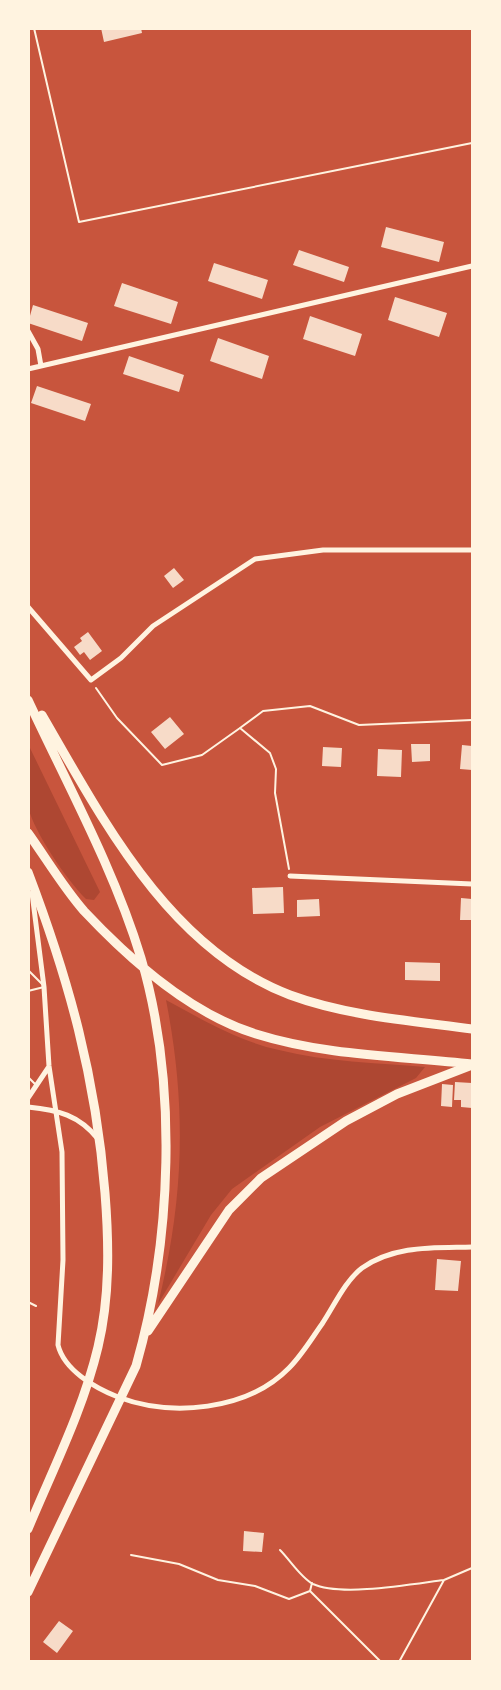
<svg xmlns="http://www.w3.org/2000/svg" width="501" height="1690" font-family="'PT Sans Narrow',sans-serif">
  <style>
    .green { fill: #ae4732 }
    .building { fill: #f7dbc8 }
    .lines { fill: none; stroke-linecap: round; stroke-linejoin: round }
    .path { stroke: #fff3e0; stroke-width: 2 }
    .service { stroke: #fff3e0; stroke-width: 2 }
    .minor { stroke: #fff3e0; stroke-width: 5 }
    .trunk { stroke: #fff3e0; stroke-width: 9 }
  </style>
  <rect width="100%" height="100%" fill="#c8553d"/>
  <!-- green -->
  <path class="green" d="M29,746L100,892L94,900L86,899C67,880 35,834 28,807C24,789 28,765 29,746Z
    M166,1000C203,1020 238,1041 279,1050C327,1062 377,1063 425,1067L416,1078L320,1127L232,1189L211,1215L158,1304C184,1199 187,1107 166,1000Z"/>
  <!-- building -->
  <path class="building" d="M101,28H141L142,33L104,42Z
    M386,227L444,242L439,262L381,247Z
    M299,250L349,267L344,282L293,265Z
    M214,263L268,280L262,299L208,281Z
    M122,283L178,302L171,324L114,306Z
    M395,297L447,313L439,337L388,320Z
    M33,305L88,323L82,341L28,323Z
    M310,316L362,334L355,356L303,339Z
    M218,338L269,356L262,379L210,361Z
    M129,356L184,375L179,392L123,374Z
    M37,386L91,404L85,421L31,403Z
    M174,568L184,580L173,588L164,576Z
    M88,632L102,651L90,660L84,652L80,655L74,647L82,641L80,638Z
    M170,717L184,734L165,749L151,732Z
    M411,744H430V761L412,762Z
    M462,745L472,746V770L460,769Z
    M323,747L342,748L341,767L322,766Z
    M378,749L402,750L401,777L377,776Z
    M283,887L284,913L253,914L252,888Z
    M461,898L472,899V920H460Z
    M319,899L320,916L297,917V900Z
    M405,962L440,963V981L405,980Z
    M455,1082L472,1083V1108L461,1107V1100H454Z
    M442,1084L453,1085L452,1107L441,1106Z
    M437,1259L461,1261L458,1291L435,1290Z
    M244,1531L264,1533L262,1552L243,1551Z
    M59,1621L73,1631L57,1653L43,1642Z"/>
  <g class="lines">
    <!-- path -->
    <path class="path" d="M96,688L117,718L162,765L202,755L240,728
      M289,869L275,793L276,769L270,753L240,728L263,711L310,706L359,725L472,720"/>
    <!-- service -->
    <path class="service" d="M34,28L79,222L472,143
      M472,28V29
      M28,970L43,985
      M28,991L44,987
      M28,1077L35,1084
      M28,1302L36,1306
      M280,1550C290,1560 301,1578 313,1584C341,1597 413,1584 444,1580
      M131,1555L179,1564L218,1580L255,1586L289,1599L310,1591L312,1583
      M310,1591L381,1662
      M399,1662L444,1580L472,1568"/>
    <!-- minor -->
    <path class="minor" d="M28,331L38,349L41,366
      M28,369L472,266
      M28,607L91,680L121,658L153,626L255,559L323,550H472
      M290,876L472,884
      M32,893L44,987L49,1066L62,1152L63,1260L58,1345C64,1370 95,1388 118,1397C171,1417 247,1411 289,1368C302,1355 312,1338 322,1324C334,1306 345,1281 362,1268C395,1245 434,1248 472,1247
      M28,1098L48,1068
      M28,1107C58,1110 79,1115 98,1139"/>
    <!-- trunk -->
    <path class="trunk" d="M28,700C67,784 114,869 141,958C178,1084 172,1240 136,1366L28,1592
      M42,715C103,820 169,949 290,995C347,1016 413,1021 472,1029
      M28,833C46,858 63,887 84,911C130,960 191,1014 256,1034C326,1056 401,1056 472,1064
      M28,872C69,980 96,1078 105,1193C109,1244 110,1297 98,1347C83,1410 53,1469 28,1529
      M148,1331L229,1210L261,1178L346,1121L397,1094L472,1065"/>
  </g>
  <!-- border -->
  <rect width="501" height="1690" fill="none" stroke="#fff3e0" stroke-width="60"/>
</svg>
